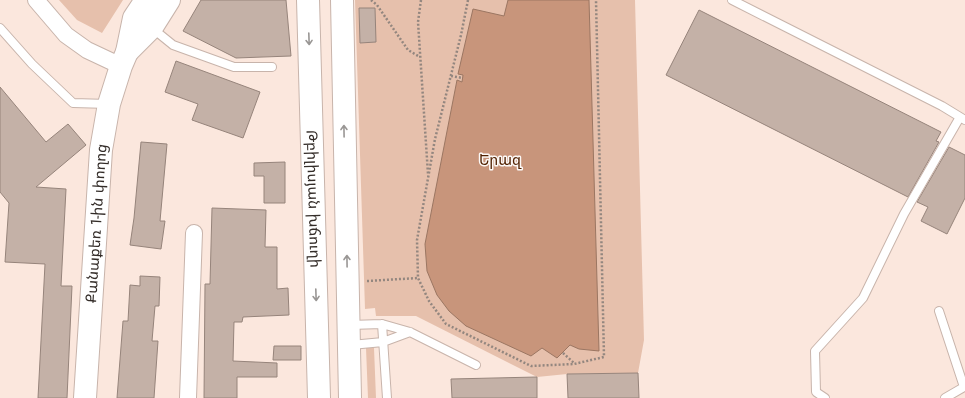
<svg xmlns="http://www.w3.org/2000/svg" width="965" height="398" font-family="Jost,'Noto Sans Armenian',sans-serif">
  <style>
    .green { fill: #e6c0ac }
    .water { fill: #c8957b; stroke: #9b7662 }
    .building { fill: #c4b1a7; stroke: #96847b }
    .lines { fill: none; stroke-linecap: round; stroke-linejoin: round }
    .service-casing { stroke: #c8b4ab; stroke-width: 10 }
    .minor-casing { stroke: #c8b4ab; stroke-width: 18 }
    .secondary-casing { stroke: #c8b4ab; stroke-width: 24 }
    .primary-casing { stroke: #c8b4ab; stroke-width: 24 }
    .path { stroke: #93867f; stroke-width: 2.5; stroke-dasharray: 2 2; stroke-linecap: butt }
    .service { stroke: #fff; stroke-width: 8 }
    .minor { stroke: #fff; stroke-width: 16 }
    .secondary { stroke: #fff; stroke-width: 22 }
    .primary { stroke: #fff; stroke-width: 22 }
    .oneway { stroke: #999694 }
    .labels { text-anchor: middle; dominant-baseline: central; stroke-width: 3; stroke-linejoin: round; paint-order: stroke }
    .park-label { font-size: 15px; fill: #522203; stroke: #fcf8f6 }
    .street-label { font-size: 15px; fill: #332c28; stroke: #fcf8f6 }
  </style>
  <rect width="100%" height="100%" fill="#fbe7dd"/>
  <!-- green -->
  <path class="green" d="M59,0H123L102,33L77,20Z
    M355,0H635L644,340L638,373L567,374L537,377L416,316H376L375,308L365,309Z
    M366,348H374L376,398H368Z"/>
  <!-- water -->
  <path class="water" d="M508,0H589L599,351L579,349L570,345L557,358L542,348L531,356L466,326L449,311L437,295L427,271L425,244L457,80L462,82L463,75L458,74L473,9L504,16Z"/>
  <!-- building -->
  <path class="building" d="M201,0H286L291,56L236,58L183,31Z
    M359,8H375L376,42L360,43Z
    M699,10L941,132L936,141L939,142L908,197L666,75Z
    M176,61L260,92L243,138L192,120L198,104L165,92Z
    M0,87L46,142L68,124L86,145L36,187L66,189L61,286H72L67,398H38L45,264L5,262L9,203L0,192Z
    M141,142L167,144L160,221H165L161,249L130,245L134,218Z
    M949,147L965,155V198L947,234L921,221L928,207L917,202Z
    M285,162V203H264V176H254V163Z
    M212,208L266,210L265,247H277V289L288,288L289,315L243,317L242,322H234L233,361L277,363V377H237V398H204L205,284H210Z
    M140,276L160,277L159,306H155L152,341H158L154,398H117L123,321H128L130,285L140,286Z
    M274,346H301V360H273Z
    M638,373L639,398H568L567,374Z
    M537,377V398H452L451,379Z"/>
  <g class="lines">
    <defs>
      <path id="service" d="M732,0L942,106L965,120
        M0,28L32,64L73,103L109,104
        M152,28L173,45L234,67H272
        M939,311L964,387L945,398
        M382,324L387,398
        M350,325L382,324L410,332L476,365
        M351,345L383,342L410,332
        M825,398L816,392L815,351L863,298L904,214L960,117"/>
      <path id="minor" d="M36,0L66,35L87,50L121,66
        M188,398L194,233"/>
      <g id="secondary">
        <path d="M127,52L152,27L169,0"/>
        <path id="s1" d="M85,398L101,150L109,104L121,66L127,52L134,18L146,0"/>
      </g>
      <g id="primary">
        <path id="s2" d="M308,0L319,398"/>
        <path d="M342,0L350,398"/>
      </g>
    </defs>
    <!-- service casing -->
    <use href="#service" class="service-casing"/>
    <!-- minor casing -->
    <use href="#minor" class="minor-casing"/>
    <!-- secondary casing -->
    <use href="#secondary" class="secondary-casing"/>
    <!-- primary casing -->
    <use href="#primary" class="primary-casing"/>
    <!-- path -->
    <path class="path" d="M371,0L377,5L408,50L420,57
      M421,0L418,22L428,174
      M468,0L461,35L435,139L417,240L418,278L429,301L446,324L531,366L574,364L604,357L596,0
      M451,76L463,78
      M367,281L418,278
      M563,353L574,363"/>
    <!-- service -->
    <use href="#service" class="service"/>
    <!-- minor -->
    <use href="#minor" class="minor"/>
    <!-- secondary -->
    <use href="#secondary" class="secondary"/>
    <!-- primary -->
    <use href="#primary" class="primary"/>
  </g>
  <!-- one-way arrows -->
  <defs><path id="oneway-shaft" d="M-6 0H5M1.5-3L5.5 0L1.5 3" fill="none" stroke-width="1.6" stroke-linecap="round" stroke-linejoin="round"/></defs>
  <g class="oneway">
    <use href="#oneway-shaft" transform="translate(309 39) rotate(88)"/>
    <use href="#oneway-shaft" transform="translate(344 131) rotate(-91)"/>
    <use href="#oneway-shaft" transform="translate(347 261) rotate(-91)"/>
    <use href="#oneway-shaft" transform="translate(316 295) rotate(88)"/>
  </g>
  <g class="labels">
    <!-- park labels -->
    <g class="park-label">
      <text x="500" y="160">Երազ</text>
    </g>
    <!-- street labels -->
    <g class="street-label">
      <text stroke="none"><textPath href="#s2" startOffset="199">Թբիլիսյան խճուղի</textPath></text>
      <text stroke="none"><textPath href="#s1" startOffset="175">Քանաքեռ 1-ին փողոց</textPath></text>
    </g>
  </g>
</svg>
